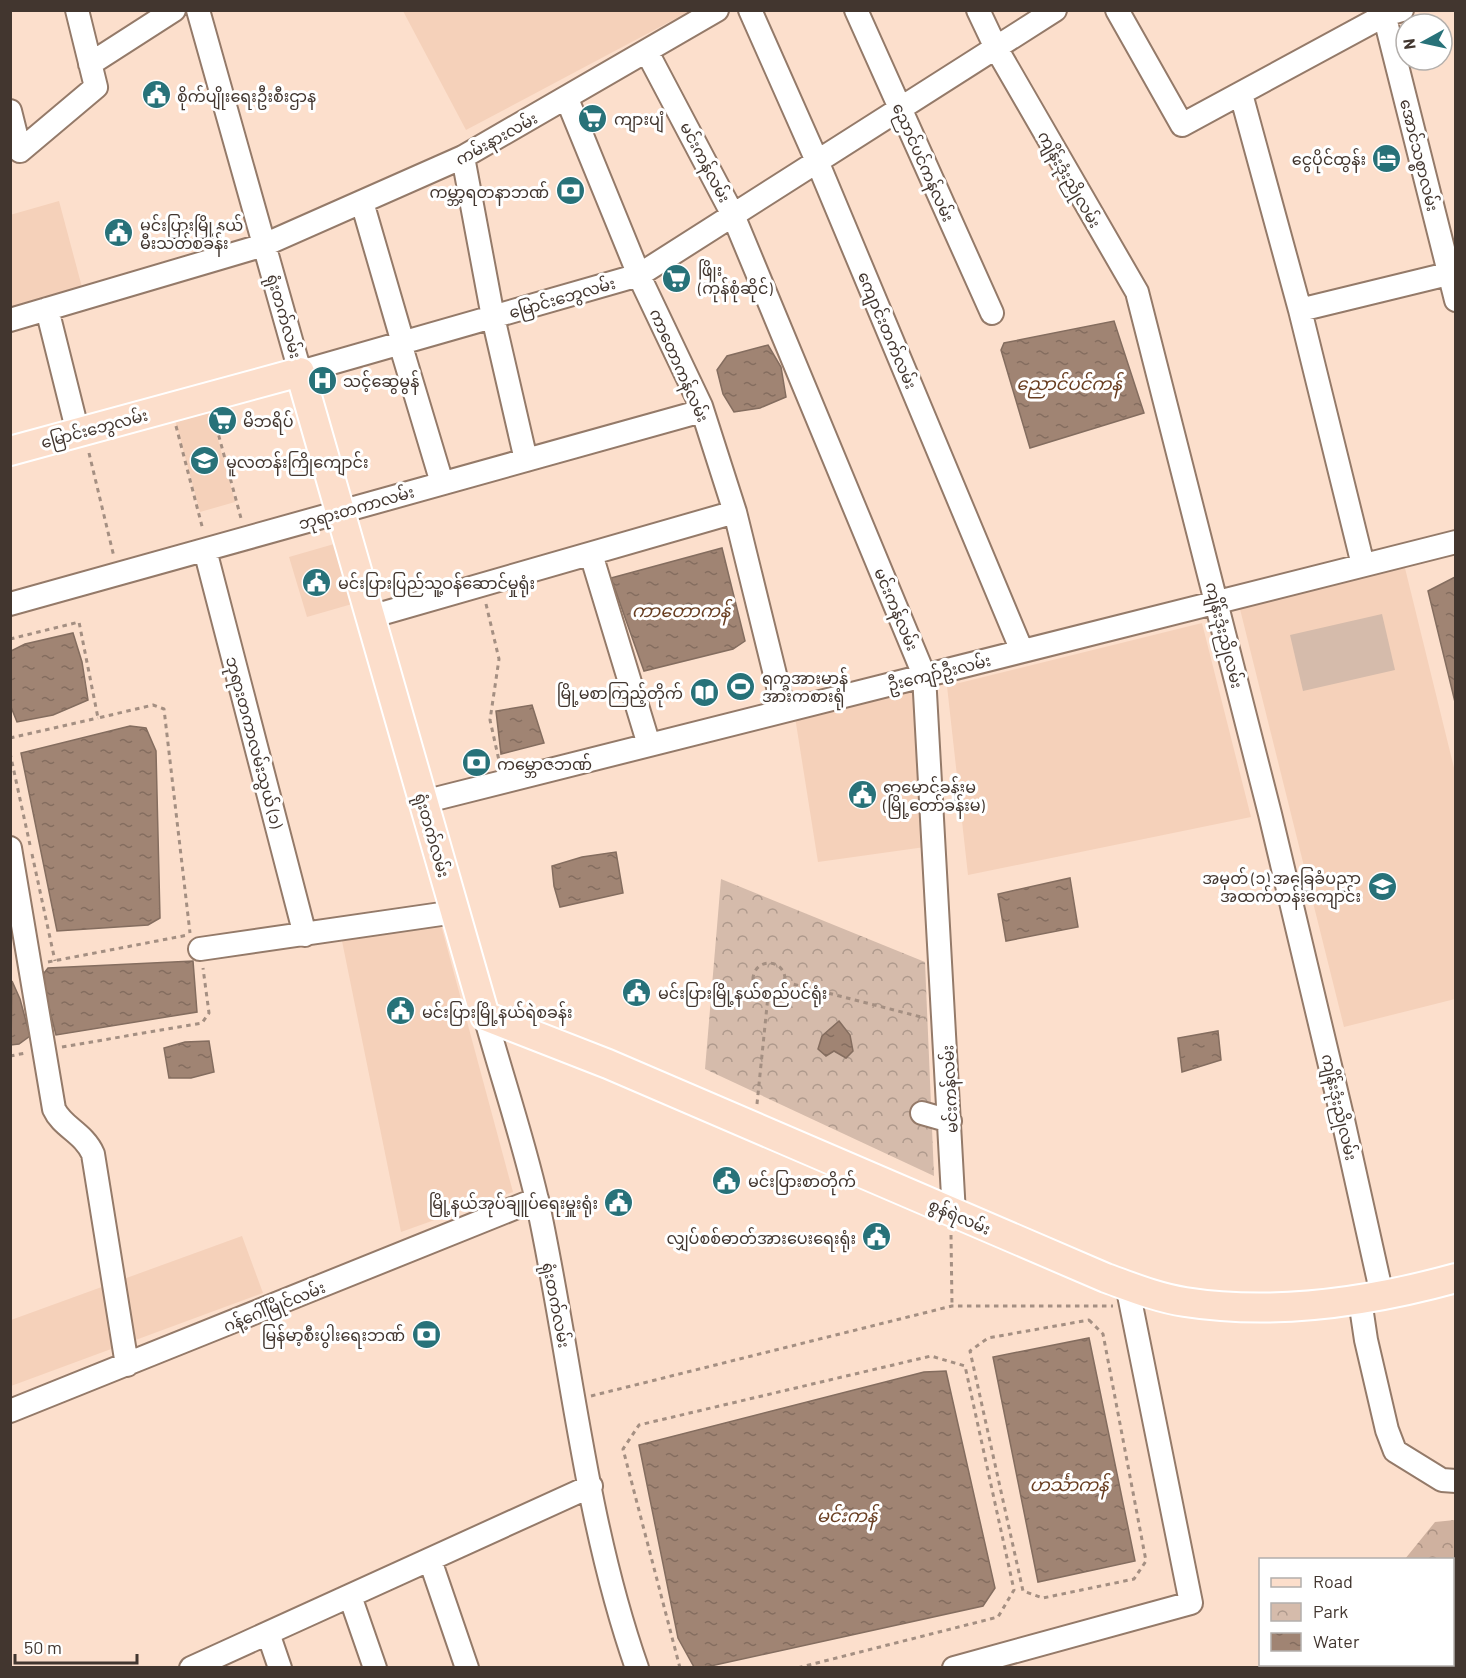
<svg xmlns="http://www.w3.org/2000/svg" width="1466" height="1678" font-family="Barlow,'Noto Sans Myanmar',sans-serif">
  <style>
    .built { fill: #f5d1ba }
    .green { fill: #d5bbab }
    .forest { fill: url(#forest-crowns) }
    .park { fill: url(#park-crowns) }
    .water { fill: url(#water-ripples); stroke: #846d5f; stroke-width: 1.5 }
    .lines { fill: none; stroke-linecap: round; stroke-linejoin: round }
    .minor-casing { stroke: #947a69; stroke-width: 26 }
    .major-casing { stroke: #fff; stroke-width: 32 }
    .path { stroke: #a48f82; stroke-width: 3; stroke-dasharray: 4.5 4.5; stroke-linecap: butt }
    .minor { stroke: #fff; stroke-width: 22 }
    .major { stroke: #fcdecb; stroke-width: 28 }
    .labels { text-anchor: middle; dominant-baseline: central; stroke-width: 6; stroke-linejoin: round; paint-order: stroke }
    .poi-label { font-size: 16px; fill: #42362f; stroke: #fff; text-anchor: start }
    .street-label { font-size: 16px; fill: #42362f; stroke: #fff }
    .water-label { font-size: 18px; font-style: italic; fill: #693e21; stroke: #fff }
  </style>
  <defs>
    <pattern id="forest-crowns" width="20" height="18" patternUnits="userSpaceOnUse" patternTransform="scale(1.5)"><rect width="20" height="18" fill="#cfb19f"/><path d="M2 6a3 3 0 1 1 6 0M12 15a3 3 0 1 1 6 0" fill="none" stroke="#aa9182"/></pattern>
    <pattern id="park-crowns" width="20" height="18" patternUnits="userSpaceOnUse" patternTransform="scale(1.5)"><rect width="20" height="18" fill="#d5bbab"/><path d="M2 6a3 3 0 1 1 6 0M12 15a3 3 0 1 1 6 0" fill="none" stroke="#ae998c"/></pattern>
    <pattern id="water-ripples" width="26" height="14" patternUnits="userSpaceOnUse" patternTransform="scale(1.5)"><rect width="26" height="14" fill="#a08473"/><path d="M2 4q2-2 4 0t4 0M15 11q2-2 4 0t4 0" fill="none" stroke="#846d5f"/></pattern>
  </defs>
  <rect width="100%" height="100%" fill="#fcdfcc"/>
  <!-- built -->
  <path class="built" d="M403,11H690L466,130Z
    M59,201L83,291L11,310L10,215Z
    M210,410L235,502L200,512L175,420Z
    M341,542L359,602L307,617L289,557Z
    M1404,564L1455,772V999L1344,1027L1239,605Z
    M1202,623L1251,817L968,875L947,686Z
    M917,690L925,847L818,862L795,717Z
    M441,925L513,1192L401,1232L342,941Z
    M242,1236L263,1293L11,1386V1320Z"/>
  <!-- green -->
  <path class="green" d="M1382,614L1395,670L1303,691L1290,635Z"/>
  <!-- forest -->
  <path class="forest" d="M1455,1520V1667H1330L1332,1664H1452V1560L1405,1559L1435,1522Z"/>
  <!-- park -->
  <path class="park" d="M721,879L925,962L934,1176L705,1069Z"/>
  <!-- water -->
  <path class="water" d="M1114,321L1144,413L1030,448L1001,350L1004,343Z
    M768,345L781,367L786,397L760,408L734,412L723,394L717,370L727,356Z
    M722,548L745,641L733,649L644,671L611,578Z
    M1455,577H1456L1455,702L1428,591Z
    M73,633L82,662L88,700L53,715L17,722L11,707V651L25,644Z
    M532,705L544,743L501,754L496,711Z
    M130,726L146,728L156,751L160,918L148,925L57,931L21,753Z
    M616,852L623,893L560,907L554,886L552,866L582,857Z
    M1070,878L1078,927L1006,941L998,894Z
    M193,961L197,1012L56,1035L41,977L48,968Z
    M12,981L20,999L30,1036L19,1044L11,1045Z
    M839,1021L850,1035L853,1051L846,1058L834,1051L826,1056L818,1049L822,1036Z
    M1218,1031L1221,1060L1182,1072L1178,1038Z
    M209,1041L214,1072L191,1078H169L164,1048L185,1042Z
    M1089,1338L1135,1561L1038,1582L993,1357Z
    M946,1371L995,1588L983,1606L706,1667H694L678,1638L639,1445L924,1372Z"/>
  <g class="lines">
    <defs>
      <path id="minor" d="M198,10L300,372L639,275L1055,10
        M750,10L817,161L1022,651
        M856,10L992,313
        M978,10L996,48L1137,292L1270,814L1343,1120L1382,1295
        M1117,10L1182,125L1385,15L1402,10
        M1383,10L1456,300
        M647,52L733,215L924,675L954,1214
        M90,64L174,10
        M1241,94L1300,310L1363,565
        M567,99L641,280L701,406L735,512L784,711
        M10,111L20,151L96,87L77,10
        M463,157L493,317L526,460
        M362,202L403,343
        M47,309L78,433
        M1300,310L1456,272
        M10,320L264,245L463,157L717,10
        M400,343L442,483
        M205,550L305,935
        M591,554L649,745
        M10,604L702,411
        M370,617L735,512
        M423,802L1456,542
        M10,848L54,1109C62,1127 84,1133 93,1154L127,1365
        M200,949L455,912
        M485,1016C502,1077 523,1139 537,1200C571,1356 584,1517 637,1668
        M922,1113L950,1121
        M1360,1300L1366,1340L1387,1430L1395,1451L1442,1480L1456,1481
        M10,1411L537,1199
        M430,1560L467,1668
        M350,1596L375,1668
        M268,1633L280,1668
        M191,1668L591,1486
        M954,1668L1191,1603L1127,1285"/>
      <path id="major" d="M10,451L300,372L485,1016L608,1064L1106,1278C1131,1287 1158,1298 1185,1302C1274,1316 1369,1302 1456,1278"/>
    </defs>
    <!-- minor casing -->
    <use href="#minor" class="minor-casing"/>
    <!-- major casing -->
    <use href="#major" class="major-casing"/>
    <!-- path -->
    <path class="path" d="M214,418L242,522
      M176,426L203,530
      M89,453L114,557
      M486,604L499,659L490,720L500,765
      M10,639L79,622L98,718L153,705L164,709L190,933
      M10,738L98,718
      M10,753L30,845
      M32,854L55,961
      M48,962L188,935
      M753 979a16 16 0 1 1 32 0a16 16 0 1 1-32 0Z
      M785,982L925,1018
      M62,1047L202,1023L209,1013L203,968
      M10,1056L26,1053
      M757,1104L768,996
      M951,1235L952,1306
      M1089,1320L1103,1334L1146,1561L1134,1579L1043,1598L1023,1591L970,1351L988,1338Z
      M591,1396L952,1306H1113
      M680,1668L623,1449L639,1425L931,1356L965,1366L1014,1590L998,1617L797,1668"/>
    <!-- minor -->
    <use href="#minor" class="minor"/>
    <!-- major -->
    <use href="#major" class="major"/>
  </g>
  <!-- icons -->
  <defs>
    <symbol id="civic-disc" viewBox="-11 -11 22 22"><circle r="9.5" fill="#287279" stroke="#fff"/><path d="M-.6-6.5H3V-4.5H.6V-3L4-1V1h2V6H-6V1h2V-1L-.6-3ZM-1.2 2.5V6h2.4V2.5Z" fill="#fff"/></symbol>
    <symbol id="supermarket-disc" viewBox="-11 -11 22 22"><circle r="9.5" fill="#287279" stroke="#fff"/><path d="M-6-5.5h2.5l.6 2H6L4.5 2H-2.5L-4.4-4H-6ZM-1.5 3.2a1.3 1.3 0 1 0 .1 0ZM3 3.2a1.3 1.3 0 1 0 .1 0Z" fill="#fff"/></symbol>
    <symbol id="hotel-disc" viewBox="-11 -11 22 22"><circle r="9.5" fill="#287279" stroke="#fff"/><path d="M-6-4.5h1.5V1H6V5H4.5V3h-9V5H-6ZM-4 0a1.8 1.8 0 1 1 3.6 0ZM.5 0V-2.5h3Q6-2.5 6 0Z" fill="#fff"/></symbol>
    <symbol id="bank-disc" viewBox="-11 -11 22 22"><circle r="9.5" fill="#287279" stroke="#fff"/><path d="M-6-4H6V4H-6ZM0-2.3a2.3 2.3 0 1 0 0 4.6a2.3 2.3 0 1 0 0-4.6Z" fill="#fff"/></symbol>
    <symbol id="hospital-disc" viewBox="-11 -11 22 22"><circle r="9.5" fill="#287279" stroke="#fff"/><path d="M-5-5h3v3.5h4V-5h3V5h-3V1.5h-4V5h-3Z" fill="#fff"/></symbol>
    <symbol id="school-disc" viewBox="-11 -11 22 22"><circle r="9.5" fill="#287279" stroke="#fff"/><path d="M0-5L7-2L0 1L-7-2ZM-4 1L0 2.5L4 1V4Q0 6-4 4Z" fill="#fff"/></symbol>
    <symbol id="stadium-disc" viewBox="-11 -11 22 22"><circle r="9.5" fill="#287279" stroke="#fff"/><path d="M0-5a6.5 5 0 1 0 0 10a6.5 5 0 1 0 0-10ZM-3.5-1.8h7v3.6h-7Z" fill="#fff"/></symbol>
    <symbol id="library-disc" viewBox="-11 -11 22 22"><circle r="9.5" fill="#287279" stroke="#fff"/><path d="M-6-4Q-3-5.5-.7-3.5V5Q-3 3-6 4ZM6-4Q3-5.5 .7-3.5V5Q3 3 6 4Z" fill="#fff"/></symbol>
  </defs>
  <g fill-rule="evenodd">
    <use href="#civic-disc" x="140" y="78" width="33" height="33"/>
    <use href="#supermarket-disc" x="576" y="102" width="33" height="33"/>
    <use href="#hotel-disc" x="1370" y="142" width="33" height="33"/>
    <use href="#bank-disc" x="554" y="174" width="33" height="33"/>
    <use href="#civic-disc" x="102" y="216" width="33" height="33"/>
    <use href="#supermarket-disc" x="660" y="262" width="33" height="33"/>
    <use href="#hospital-disc" x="306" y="364" width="33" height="33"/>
    <use href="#supermarket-disc" x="206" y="404" width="33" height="33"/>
    <use href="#school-disc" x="188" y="444" width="33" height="33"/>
    <use href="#civic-disc" x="300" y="566" width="33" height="33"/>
    <use href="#stadium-disc" x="724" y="670" width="33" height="33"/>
    <use href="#library-disc" x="688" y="676" width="33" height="33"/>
    <use href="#bank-disc" x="460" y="746" width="33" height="33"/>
    <use href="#civic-disc" x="846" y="778" width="33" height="33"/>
    <use href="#school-disc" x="1366" y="870" width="33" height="33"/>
    <use href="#civic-disc" x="620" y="976" width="33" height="33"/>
    <use href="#civic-disc" x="384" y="994" width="33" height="33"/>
    <use href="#civic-disc" x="710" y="1164" width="33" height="33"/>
    <use href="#civic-disc" x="602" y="1186" width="33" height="33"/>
    <use href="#civic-disc" x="860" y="1220" width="33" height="33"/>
    <use href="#bank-disc" x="410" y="1318" width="33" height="33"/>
  </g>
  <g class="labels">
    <!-- poi labels -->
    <g class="poi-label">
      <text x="177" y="95">စိုက်ပျိုးရေးဦးစီးဌာန</text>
      <text x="614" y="118">ကျားပျံ</text>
      <text x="1366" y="158" text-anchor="end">ငွေပိုင်ထွန်း</text>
      <text x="549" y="191" text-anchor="end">ကမ္ဘာ့ရတနာဘဏ်</text>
      <text x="140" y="224">မင်းပြားမြို့နယ်<tspan x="140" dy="18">မီးသတ်စခန်း</tspan></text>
      <text x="698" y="269">ဖြိုး<tspan x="698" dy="18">(ကုန်စုံဆိုင်)</tspan></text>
      <text x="343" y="380">သင့်ဆွေမွန်</text>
      <text x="243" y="420">မိဘရိပ်</text>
      <text x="226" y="461">မူလတန်းကြိုကျောင်း</text>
      <text x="338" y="582">မင်းပြားပြည်သူ့ဝန်ဆောင်မှုရုံး</text>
      <text x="762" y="677">ရက္ခအားမာန်<tspan x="762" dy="18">အားကစားရုံ</tspan></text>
      <text x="683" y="692" text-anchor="end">မြို့မစာကြည့်တိုက်</text>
      <text x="497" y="763">ကမ္ဘောဇဘဏ်</text>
      <text x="883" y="786">ရာမောင်ခန်းမ<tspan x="883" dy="18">(မြို့တော်ခန်းမ)</tspan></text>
      <text x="1361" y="877" text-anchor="end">အမှတ် (၁) အခြေခံပညာ<tspan x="1361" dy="18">အထက်တန်းကျောင်း</tspan></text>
      <text x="658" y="992">မင်းပြားမြို့နယ်စည်ပင်ရုံး</text>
      <text x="422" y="1011">မင်းပြားမြို့နယ်ရဲစခန်း</text>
      <text x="748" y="1180">မင်းပြားစာတိုက်</text>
      <text x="598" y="1202" text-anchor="end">မြို့နယ်အုပ်ချူပ်ရေးမှူးရုံး</text>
      <text x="856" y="1237" text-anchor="end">လျှပ်စစ်ဓာတ်အားပေးရေးရုံး</text>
      <text x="405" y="1334" text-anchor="end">မြန်မာ့စီးပွါးရေးဘဏ်</text>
    </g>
    <!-- street labels -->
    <g class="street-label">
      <text transform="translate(496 138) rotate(-29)">ကမ်းနားလမ်း</text>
      <text transform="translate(1420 155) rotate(76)">အောင်သစ္စာလမ်း</text>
      <text transform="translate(706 162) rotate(62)">မင်းကန်လမ်း</text>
      <text transform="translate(924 162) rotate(66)">ညောင်ပင်ကန်လမ်း</text>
      <text transform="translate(1070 179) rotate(60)">ကျိန်းဒုံးညိုလမ်း</text>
      <text transform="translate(562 297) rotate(-16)">မြောင်းဘွေလမ်း</text>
      <text transform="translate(285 316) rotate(74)">ရုံးတက်လမ်း</text>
      <text transform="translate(888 330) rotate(67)">ကျောင်းတက်လမ်း</text>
      <text transform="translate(680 365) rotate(66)">ကာတောကန်လမ်း</text>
      <text transform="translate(94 428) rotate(-15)">မြောင်းဘွေလမ်း</text>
      <text transform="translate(356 507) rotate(-16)">ဘုရားတကာလမ်း</text>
      <text transform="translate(897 609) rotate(67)">မင်းကန်လမ်း</text>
      <text transform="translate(1225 635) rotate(76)">ကျိန်းဒုံးညိုလမ်း</text>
      <text transform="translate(939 672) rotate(-14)">ဦးကျော်ဦးလမ်း</text>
      <text transform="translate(255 742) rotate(75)">ဘုရားတကာလမ်းသွယ် (၁)</text>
      <text transform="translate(433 835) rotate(74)">ရုံးတက်လမ်း</text>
      <text transform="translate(949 1089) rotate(-93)">မင်းကန်လမ်း</text>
      <text transform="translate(1340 1107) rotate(77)">ကျိန်းဒုံးညိုလမ်း</text>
      <text transform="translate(960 1216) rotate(24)">စွန်ရဲလမ်း</text>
      <text transform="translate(557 1305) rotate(79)">ရုံးတက်လမ်း</text>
      <text transform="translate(274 1306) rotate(-22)">ဂန့်ဂေါ်မြိုင်လမ်း</text>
    </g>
    <!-- water labels -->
    <g class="water-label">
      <text x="1069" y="383">ညောင်ပင်ကန်</text>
      <text x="681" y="610">ကာတောကန်</text>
      <text x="1069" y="1484">ဟင်္သာကန်</text>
      <text x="847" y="1515">မင်းကန်</text>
    </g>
  </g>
  <!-- border -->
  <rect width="1466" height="1678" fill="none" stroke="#42362f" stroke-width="24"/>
  <!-- legend -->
  <rect x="1259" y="1558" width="195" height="108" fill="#ffffff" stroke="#b3afac" stroke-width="1.5"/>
  <rect x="1271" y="1578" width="30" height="9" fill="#fcdecb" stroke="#b3afac" stroke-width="1.5"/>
  <text x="1313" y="1588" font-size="18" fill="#42362f">Road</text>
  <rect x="1271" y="1603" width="30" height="18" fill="url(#park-crowns)" stroke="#b3afac" stroke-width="1.5"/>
  <text x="1313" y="1618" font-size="18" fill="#42362f">Park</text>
  <rect x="1271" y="1633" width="30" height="18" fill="url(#water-ripples)" stroke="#b3afac" stroke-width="1.5"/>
  <text x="1313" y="1648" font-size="18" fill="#42362f">Water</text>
  <!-- north arrow -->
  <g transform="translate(1424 42) rotate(262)"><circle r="28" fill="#ffffff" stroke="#b3afac" stroke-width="1.5"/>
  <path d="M0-4.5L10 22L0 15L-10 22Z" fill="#287279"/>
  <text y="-9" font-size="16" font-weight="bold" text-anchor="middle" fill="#42362f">N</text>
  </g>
  <!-- scale -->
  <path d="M15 1654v9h122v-9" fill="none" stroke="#42362f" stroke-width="3"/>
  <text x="24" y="1654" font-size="18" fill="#42362f" stroke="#ffffff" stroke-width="4.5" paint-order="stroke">50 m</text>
</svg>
